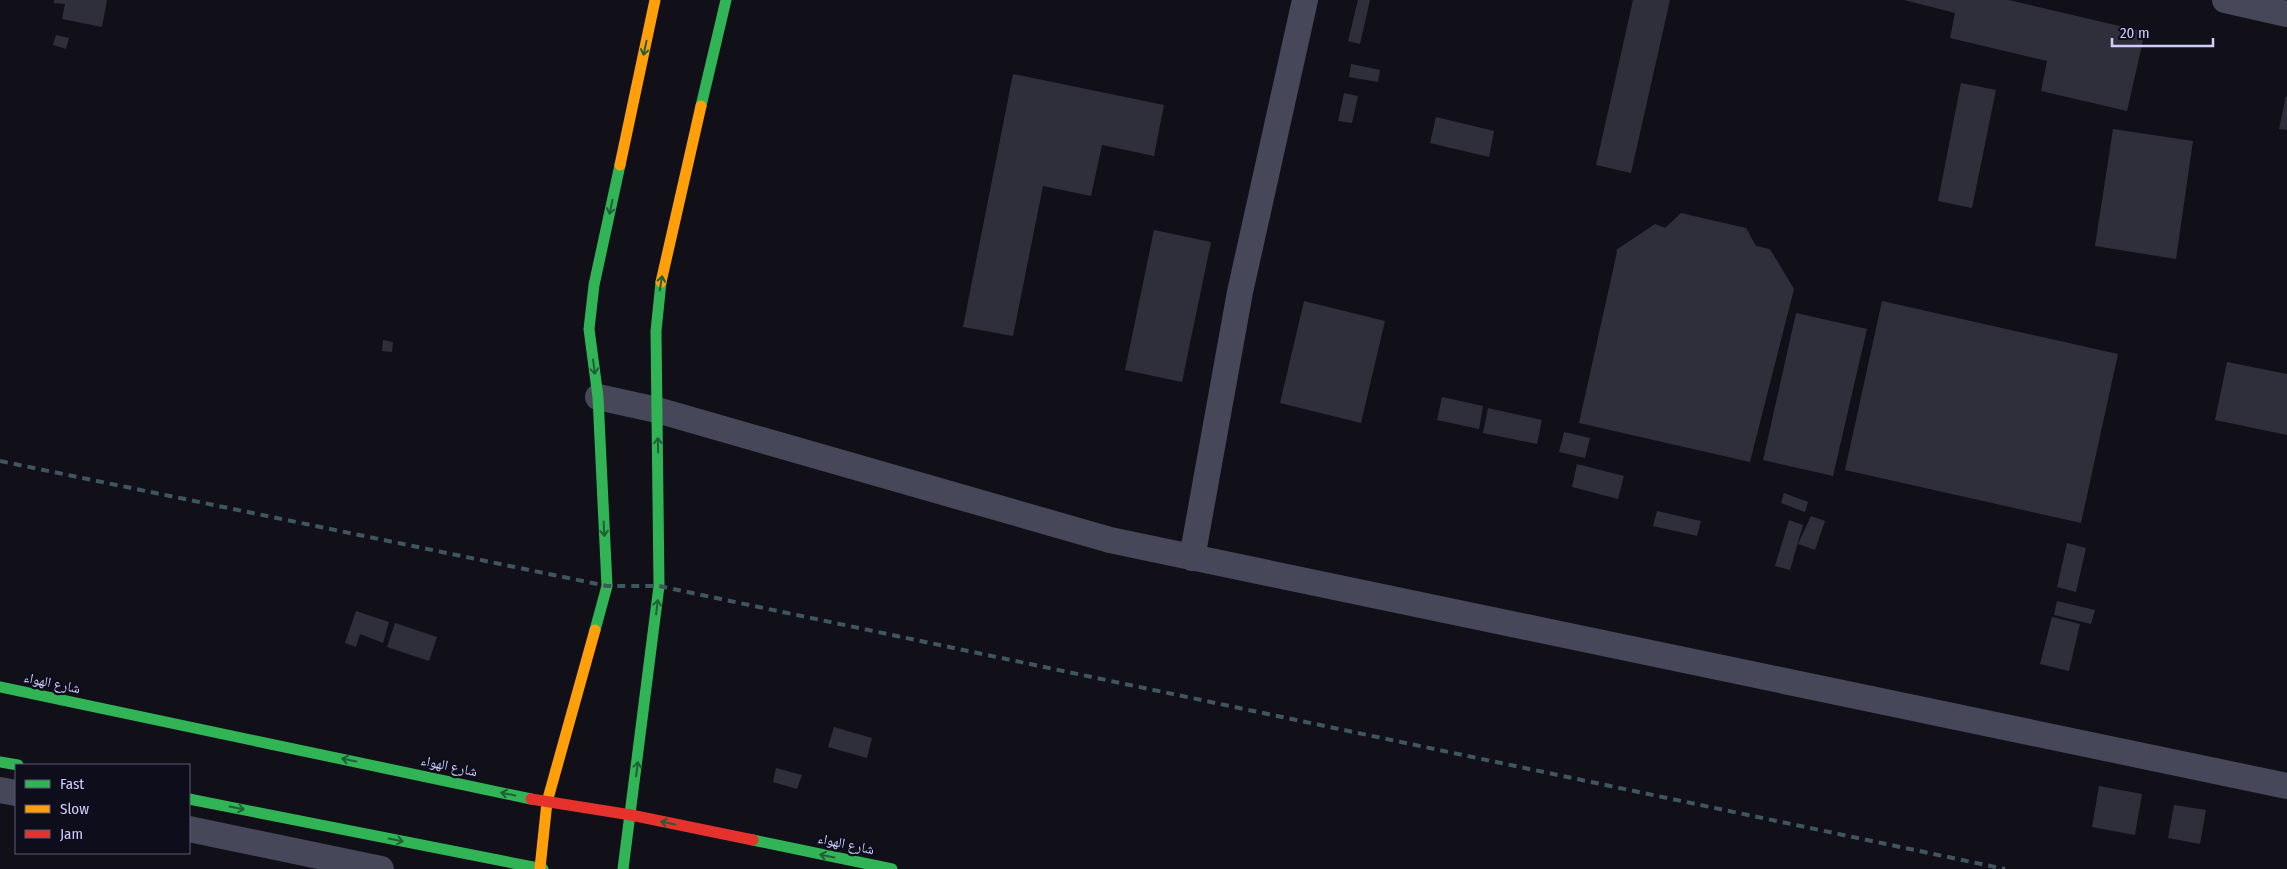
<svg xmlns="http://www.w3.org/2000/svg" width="2287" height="869" font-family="'Fira Sans Condensed','Noto Naskh Arabic',sans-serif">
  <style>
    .building { fill: #2f2e3b }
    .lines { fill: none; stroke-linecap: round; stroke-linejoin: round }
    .street { stroke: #464859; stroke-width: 26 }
    .fast { stroke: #30b455; stroke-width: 11 }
    .slow { stroke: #ff9f0a; stroke-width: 11 }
    .jam { stroke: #e5322d; stroke-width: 11 }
    .rail { stroke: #3f555f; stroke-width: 4; stroke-dasharray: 8 6; stroke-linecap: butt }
    .oneway { stroke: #1f6038 }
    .labels { text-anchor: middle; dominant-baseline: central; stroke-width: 5; stroke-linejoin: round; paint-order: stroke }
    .street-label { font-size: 14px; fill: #cdcefb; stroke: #0e0d1c }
  </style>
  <rect width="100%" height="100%" fill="#111018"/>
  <!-- building -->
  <path class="building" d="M54,0H107L102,27L62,19L65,4L54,3Z
    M1358,0H1370L1360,44L1348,41Z
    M1633,0H1670L1631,173L1596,165Z
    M1904,0H2009L2145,32L2127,111L2041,91L2047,61L1950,38L1955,13Z
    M56,35L69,38L66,49L53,45Z
    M1351,64L1380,70L1378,82L1349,77Z
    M1013,74L1164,105L1154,156L1102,145L1091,196L1043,186L1013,336L963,327Z
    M1961,83L1996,90L1972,208L1938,201Z
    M1344,93L1358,96L1352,123L1338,121Z
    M2286,96L2287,97V130L2279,129Z
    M1436,117L1494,131L1489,157L1430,143Z
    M2113,129L2193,141L2176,259L2095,246Z
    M1681,213L1746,228L1756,246L1770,249L1794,289L1750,462L1579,423L1617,252L1616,250L1655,224L1665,228Z
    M1154,230L1211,242L1182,382L1125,370Z
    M1304,301L1385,321L1361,423L1280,403Z
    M1882,301L2118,354L2081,523L1845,470Z
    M1796,313L1867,329L1833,476L1763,460Z
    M383,340L393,342L392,352L382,351Z
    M2227,362L2287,374V435L2215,420Z
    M1442,397L1483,406L1479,429L1437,420Z
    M1488,408L1542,420L1537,444L1483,433Z
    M1564,432L1590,438L1585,458L1559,452Z
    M1577,464L1624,476L1618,499L1572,487Z
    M1784,493L1808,502L1805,512L1781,503Z
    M1657,511L1701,521L1697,536L1653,526Z
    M1811,516L1825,521L1815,550L1798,544Z
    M1789,520L1803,525L1790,570L1775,566Z
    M2067,543L2086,548L2076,592L2057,587Z
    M2057,601L2095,610L2091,624L2054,615Z
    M356,611L389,622L383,643L360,634L356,647L345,643Z
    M2052,617L2080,624L2069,671L2040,664Z
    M395,623L437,637L429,661L387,647Z
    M834,727L872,738L867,758L828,747Z
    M776,768L802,775L797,789L773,782Z
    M2099,786L2142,794L2135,835L2092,827Z
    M2174,805L2206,810L2200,844L2168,838Z"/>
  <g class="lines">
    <!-- street -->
    <path class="street" d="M2225,0L2287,14
      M598,397L657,410L1110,540L2287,786
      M1192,558L1240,292L1305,0
      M0,790L16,793
      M189,829L381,869"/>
    <!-- fast -->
    <path class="fast" d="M701,106L726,0
      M595,630L607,586L598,397L589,329L594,285L620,165
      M0,687L531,799
      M0,762L18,765
      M189,799L543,869
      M753,840L892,869
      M623,869L659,586L656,331L661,282"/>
    <!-- slow -->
    <path class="slow" d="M620,165L655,0
      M661,282L701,106
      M540,868L547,802L595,630"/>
    <!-- jam -->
    <path class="jam" d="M531,799L631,815L753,840"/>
    <!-- rail -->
    <path class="rail" d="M0,461L607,586H659L2005,869"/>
  </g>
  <!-- one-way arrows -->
  <defs><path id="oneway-shaft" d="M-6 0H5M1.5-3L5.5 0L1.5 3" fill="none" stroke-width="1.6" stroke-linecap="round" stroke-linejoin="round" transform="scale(1.25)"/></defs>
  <g class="oneway">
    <use href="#oneway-shaft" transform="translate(645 48) rotate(102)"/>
    <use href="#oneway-shaft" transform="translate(611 207) rotate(102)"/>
    <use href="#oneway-shaft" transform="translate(661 283) rotate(-80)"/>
    <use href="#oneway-shaft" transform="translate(594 367) rotate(83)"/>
    <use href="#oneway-shaft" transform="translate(658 445) rotate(-91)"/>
    <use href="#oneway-shaft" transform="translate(604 529) rotate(87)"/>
    <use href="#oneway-shaft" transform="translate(657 607) rotate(-83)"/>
    <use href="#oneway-shaft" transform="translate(349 760) rotate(-168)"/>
    <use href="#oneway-shaft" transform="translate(637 769) rotate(-83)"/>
    <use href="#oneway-shaft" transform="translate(508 794) rotate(-168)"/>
    <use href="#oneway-shaft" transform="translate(237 808) rotate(11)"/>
    <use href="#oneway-shaft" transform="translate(668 823) rotate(-168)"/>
    <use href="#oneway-shaft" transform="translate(396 840) rotate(11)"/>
    <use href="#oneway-shaft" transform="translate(827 856) rotate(-168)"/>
  </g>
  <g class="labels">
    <!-- street labels -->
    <g class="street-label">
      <text transform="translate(52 683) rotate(12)">شارع الهواء</text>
      <text transform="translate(449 766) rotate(12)">شارع الهواء</text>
      <text transform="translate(846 844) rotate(12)">شارع الهواء</text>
    </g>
  </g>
  <!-- legend -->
  <rect x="15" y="764" width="175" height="90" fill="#0e0d1c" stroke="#5a5a75"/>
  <rect x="25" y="780" width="25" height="8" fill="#30b455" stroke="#5a5a75"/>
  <text x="60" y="789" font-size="15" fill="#cdcefb">Fast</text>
  <rect x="25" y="805" width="25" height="8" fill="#ff9f0a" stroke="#5a5a75"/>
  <text x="60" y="814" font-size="15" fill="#cdcefb">Slow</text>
  <rect x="25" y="830" width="25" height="8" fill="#e5322d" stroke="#5a5a75"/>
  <text x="60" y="839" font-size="15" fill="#cdcefb">Jam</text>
  <!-- scale -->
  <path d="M2112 38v8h101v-8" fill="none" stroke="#cdcefb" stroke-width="2.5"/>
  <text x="2120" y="38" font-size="15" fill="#cdcefb" stroke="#0e0d1c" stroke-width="4" paint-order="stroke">20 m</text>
</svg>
